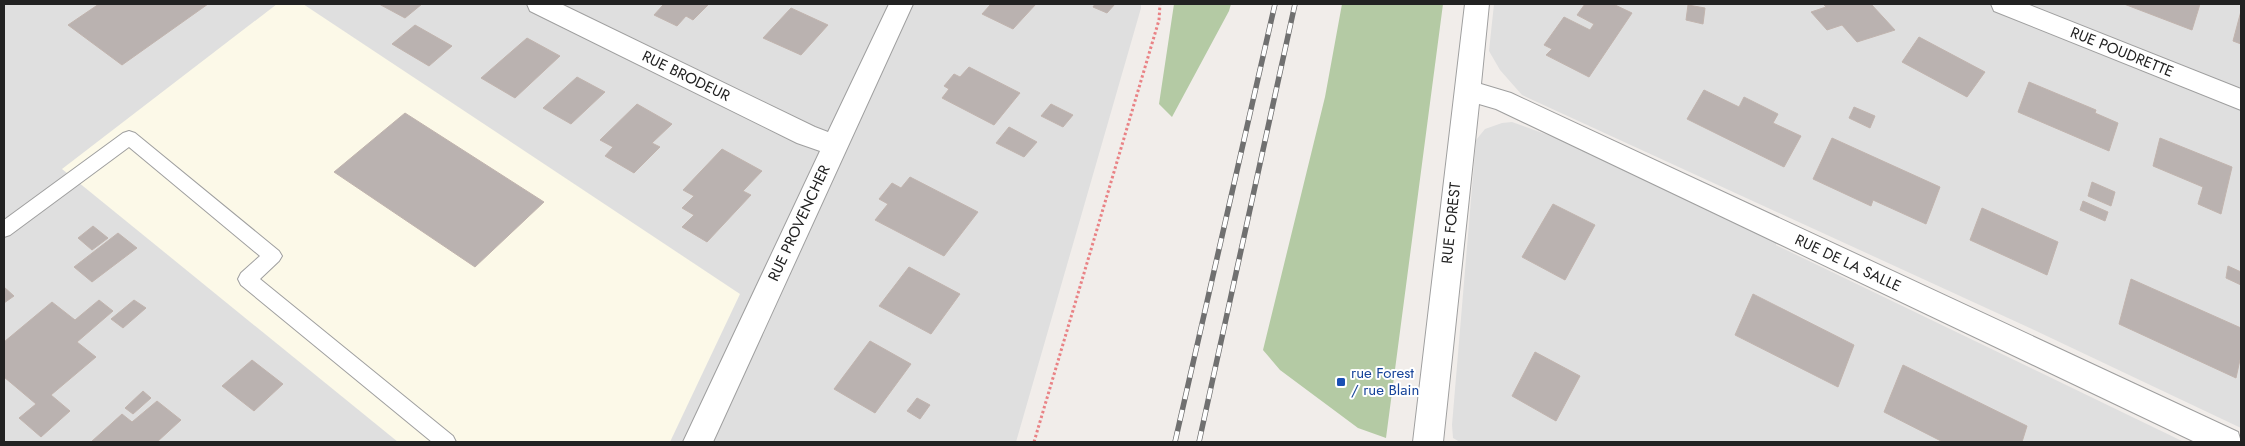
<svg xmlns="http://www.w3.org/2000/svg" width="2245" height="446" font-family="Jost,sans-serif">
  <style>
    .residential { fill: #dfdfdf }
    .education { fill: #fcf9e8 }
    .forest { fill: #b4caa4 }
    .building { fill: #bab2b0; stroke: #c1b4ae }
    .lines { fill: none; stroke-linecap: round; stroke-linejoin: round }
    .service-casing { stroke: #9f9f9f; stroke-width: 2 }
    .minor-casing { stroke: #9f9f9f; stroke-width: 2 }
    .path { stroke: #e98285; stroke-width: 3; stroke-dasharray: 2.5 2.5; stroke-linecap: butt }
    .service { fill: #fff; fill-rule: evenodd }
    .minor { fill: #fff; fill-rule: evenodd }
    .rail-casing { stroke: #707070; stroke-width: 5.5 }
    .rail { stroke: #fff; stroke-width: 4; stroke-dasharray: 11; stroke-linecap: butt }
    .transit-dot { fill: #1a4fb4; stroke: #fff; stroke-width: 2 }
    .labels { text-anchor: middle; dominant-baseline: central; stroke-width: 4; stroke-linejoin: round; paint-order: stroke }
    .street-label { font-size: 15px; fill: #222; stroke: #fff }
    .transit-label { font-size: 15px; fill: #164399; stroke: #fff; text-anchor: start }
  </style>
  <rect width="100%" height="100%" fill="#f1edea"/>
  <!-- residential -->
  <path class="residential" d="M4,4H1141V8L1016,442H4Z
    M1494,4H2241V428L2032,329L1522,95L1500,70L1489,51Z
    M1512,122L1587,149L1777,240L1776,245L2184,442H1460L1453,438L1452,425L1476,140L1485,129L1502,123Z"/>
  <!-- education -->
  <path class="education" d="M277,4H303L740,294L670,442H398L62,169Z"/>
  <!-- forest -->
  <path class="forest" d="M1174,4H1231L1229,11L1172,117L1159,104Z
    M1342,4H1443L1386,438L1358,428L1280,370L1263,350L1325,97Z"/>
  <!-- building -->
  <path class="building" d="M99,4H208L122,65L68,25Z
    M379,4H422L405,18Z
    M660,4H709L693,20L686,16L677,26L654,15L663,5Z
    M991,4H1036L1013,29L982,14Z
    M1095,4H1115L1107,13L1093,7Z
    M1585,4H1613L1632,13L1589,77L1546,55L1552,49L1544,45L1564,17L1590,30L1594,24L1577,15Z
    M1823,4H1871L1895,30L1857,42L1842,25L1827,30L1811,12L1826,7Z
    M2124,4H2200L2192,30Z
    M1688,5L1705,8L1703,24L1686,20Z
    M791,8L828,25L801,55L763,38Z
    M2241,11V44L2233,41Z
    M415,25L452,46L429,66L392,44Z
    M1919,37L1985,72L1967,97L1902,62Z
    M527,38L560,56L515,98L481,78Z
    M969,67L1020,93L994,125L942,98L949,89L944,86L954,74L960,77Z
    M577,77L605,92L571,124L543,108Z
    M2029,82L2096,110L2095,113L2118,123L2109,151L2018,112Z
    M1704,90L1739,107L1744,97L1778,114L1773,123L1801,136L1784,167L1687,119Z
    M637,104L672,124L652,143L660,147L634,173L605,156L613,147L600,140Z
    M1051,104L1073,115L1063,127L1041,116Z
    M1854,107L1875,116L1870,128L1849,118Z
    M405,113L544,202L475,267L334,172Z
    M1009,127L1037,142L1024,157L996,143Z
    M1832,138L1940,187L1926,224L1873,200L1871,206L1813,179Z
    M2160,138L2232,167L2221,214L2198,204L2203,187L2153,166Z
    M722,149L762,171L743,191L751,195L707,242L682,227L694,215L682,208L694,196L683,190Z
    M910,177L978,212L944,256L875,220L888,204L879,199L892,183L901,188Z
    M2092,182L2115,192L2111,206L2088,196Z
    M2083,201L2108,212L2105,221L2080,210Z
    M1553,204L1595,225L1565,280L1522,257Z
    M1982,208L2058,242L2047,275L1970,240Z
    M93,226L108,238L92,250L78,238Z
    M118,233L137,248L92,282L74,267Z
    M2228,266L2241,272V285L2226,278Z
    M909,267L960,294L931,334L879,306Z
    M2131,279L2241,328V355L2236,378L2119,324Z
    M4,287L14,296L4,303Z
    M1753,294L1854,345L1838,387L1735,335Z
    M99,300L113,311L77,342L96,357L51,395L70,411L41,437L19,418L36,404L4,377V342L52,302L75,320Z
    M134,300L146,308L123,328L111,319Z
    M870,341L911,364L875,413L834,389Z
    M1535,352L1580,376L1556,421L1512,396Z
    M252,360L283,384L254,411L222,386Z
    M1903,365L2027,426L2022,442H1943L1884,412Z
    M143,391L151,398L133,414L125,408Z
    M917,398L930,405L920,419L907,411Z
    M157,401L181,420L157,442H91L122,414L132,422Z"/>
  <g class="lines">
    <defs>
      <path id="service" d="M129,131L135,133L279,251L282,256L279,261L260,279L453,436L456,442H432L241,285L238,279L241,273L260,256L129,147L10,235L4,237V220L123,133Z"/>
      <path id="minor" d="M527,4H561L815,127L828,132L889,4H913L713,442H683L820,151L797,143L530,11Z
        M1465,4H1489L1481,84L1511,93L2238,432L2241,442H2195L1496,109L1479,104L1443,442H1413Z
        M1991,4H2027L2241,89V110L1994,11Z"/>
    </defs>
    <!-- service casing -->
    <use href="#service" class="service-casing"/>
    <!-- minor casing -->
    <use href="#minor" class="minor-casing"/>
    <!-- path -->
    <path class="path" d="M1034,442L1159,20L1160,4"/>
    <!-- service -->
    <use href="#service" class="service"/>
    <!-- minor -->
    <use href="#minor" class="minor"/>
    <defs>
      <path id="rail" d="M1175,442L1275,4
        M1199,442L1295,4"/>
    </defs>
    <!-- rail casing -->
    <use href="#rail" class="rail-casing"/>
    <!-- rail -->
    <use href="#rail" class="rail"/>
  </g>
  <!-- markers -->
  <rect class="transit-dot" x="1336" y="377" width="10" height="10" rx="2.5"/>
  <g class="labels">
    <!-- street labels -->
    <g class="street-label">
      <text transform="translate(2122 52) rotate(22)">RUE POUDRETTE</text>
      <text transform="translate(686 76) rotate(26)">RUE BRODEUR</text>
      <text transform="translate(799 223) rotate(-65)">RUE PROVENCHER</text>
      <text transform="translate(1451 223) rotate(-84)">RUE FOREST</text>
      <text transform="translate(1848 263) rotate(25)">RUE DE LA SALLE</text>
    </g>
    <!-- transit labels -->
    <g class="transit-label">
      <text x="1351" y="373">rue Forest<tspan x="1351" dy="17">/ rue Blain</tspan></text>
    </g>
  </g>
  <!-- border -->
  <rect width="2245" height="446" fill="none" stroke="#222222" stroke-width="10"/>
</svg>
